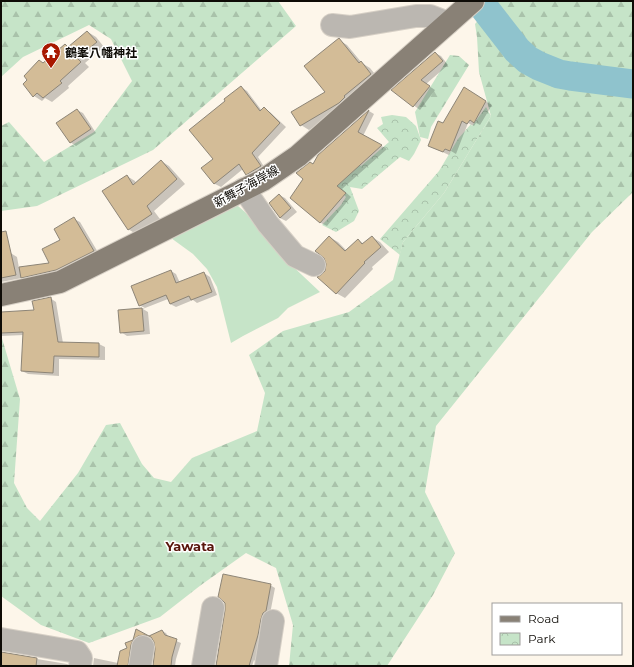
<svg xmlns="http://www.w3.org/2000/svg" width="634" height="667" font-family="Montserrat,'Noto Sans JP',sans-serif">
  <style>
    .green { fill: #c6e4c8 }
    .forest { fill: url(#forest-firs) }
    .park { fill: url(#park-crowns) }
    .shadow { fill: #0003 }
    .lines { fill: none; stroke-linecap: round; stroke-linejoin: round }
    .river { stroke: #8fc3cd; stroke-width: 29 }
    .building { fill: #d3bc97; stroke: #8d8577 }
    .minor-casing { stroke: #d7d0c6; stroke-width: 24 }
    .major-casing { stroke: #d7d0c6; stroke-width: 24 }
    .minor { stroke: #bbb7b1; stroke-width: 22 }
    .major { stroke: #898176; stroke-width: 22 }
    .labels { text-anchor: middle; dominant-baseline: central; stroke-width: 3; stroke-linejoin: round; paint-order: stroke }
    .poi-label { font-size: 12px; font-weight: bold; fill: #0e0b06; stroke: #fff; text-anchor: start }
    .street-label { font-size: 12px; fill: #0e0b06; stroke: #fff }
    .neighbourhood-label { font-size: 13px; font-weight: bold; fill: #58150b; stroke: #fff }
  </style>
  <defs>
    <pattern id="forest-firs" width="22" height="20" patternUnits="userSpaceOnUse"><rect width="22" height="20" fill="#c6e4c8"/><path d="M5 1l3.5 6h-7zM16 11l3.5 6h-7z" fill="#a9c2aa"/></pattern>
    <pattern id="park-crowns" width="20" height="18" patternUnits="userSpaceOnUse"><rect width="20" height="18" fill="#c6e4c8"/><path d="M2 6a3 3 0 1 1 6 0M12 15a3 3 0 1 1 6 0" fill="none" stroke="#a9c2aa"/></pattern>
  </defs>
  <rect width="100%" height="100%" fill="#fdf6ea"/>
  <!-- green -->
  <path class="green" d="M233,206H238L245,212L285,259L320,292L288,308L278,318L243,336L231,343L217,287L207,269L193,254L171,238Z"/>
  <!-- forest -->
  <path class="forest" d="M1,1H278L296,26L153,150L37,206L1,211V126L9,122L44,162L94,132L132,81L111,39L89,25L23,57L1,77Z
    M495,1H633V192L592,232L436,426L425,492L455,553L433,595L387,666H289L293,625L276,568L246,553L201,585L160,617L89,643L41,625L1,596V335L20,399L14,483L27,508L40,521L78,473L106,425L120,423L142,464L154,478L171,482L192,458L257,431L265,393L249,355L283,331L349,312L393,280L403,242L444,193L491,116L479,72L477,37L475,24Z
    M450,55L459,56L469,65L431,127L428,139L420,137L415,112Z"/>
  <!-- park -->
  <path class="park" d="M486,107L491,116L444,193L403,242L400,255L380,239L439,171L458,139L471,124L472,126Z
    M392,115L406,117L416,126L421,140L414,154L409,161L400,157L362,189L350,187L359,211L354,221L336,232L322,225L341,205L346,197L330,180L351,160L361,166L389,142L377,128L383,124L381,117Z"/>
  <!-- shadow -->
  <path class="shadow" d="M88,32L96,37L104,47L85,63L89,67L68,86L69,88L52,102L45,98L42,101L34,96L44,64L65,45L69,47Z
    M339,40L347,45L362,63L370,68L379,79L348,107L309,130L301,125L326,92Z
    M435,53L441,56L448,65L426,84L435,90L420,110L393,90Z
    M241,87L247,91L262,111L264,109L270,112L286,127L258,157L266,170L253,177L247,174L243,169L221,187L215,184L203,168L214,159L226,101Z
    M464,89L492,105L480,125L476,123L474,126L468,123L456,154L451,151L449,155L429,146Z
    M77,110L83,113L96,133L76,146L70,142Z
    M369,111L374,114L363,136L387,149L342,189L351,197L327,226L321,223L292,198L319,155Z
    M161,161L169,166L185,184L154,211L160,219L136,234L128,229L127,176L135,181L136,183Z
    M279,195L285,198L297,212L286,221L280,218Z
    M74,219L80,222L99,254L62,273L27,281L22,278L1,282V247L17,257L19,268L51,264L62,240Z
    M329,237L338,242L346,250L358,240L364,244L372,237L380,242L389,252L372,267L373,269L345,298L336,293L326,271Z
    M171,271L176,274L180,283L204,273L210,277L217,295L197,303L193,300L176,307L170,304L168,299L145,308L139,305Z
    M50,298L56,302L63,343L99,344L105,347V360L59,359V376L28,374L22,371L24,335L1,336V313L35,311Z
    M145,308L143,309L148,312L150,334L127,336L121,332L119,311Z
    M270,585L275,588L270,614L258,648L255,661L254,660L252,666H217Z
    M136,630L149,637L143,638L138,642L134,639Z
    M162,631L166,633L169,638L181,643L176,659L175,666H154L156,643L152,638L149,637Z
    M133,642L137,644L132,666H93L94,658L118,663L128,649L126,643Z
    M1,653L67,664L71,666H1Z"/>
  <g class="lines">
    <!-- river -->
    <path class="river" d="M479,1L517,50L528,60L539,66L559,74L570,76L633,84"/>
  </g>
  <!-- building -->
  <path class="building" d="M87,31L97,42L77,58L81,62L60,81L62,83L43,98L37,93L33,97L23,84L27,80L24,76L39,60L43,63L65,44L68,47Z
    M339,38L359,63L361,61L371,74L344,96L345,97L339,103L300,126L291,112L325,92L304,66Z
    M435,52L443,61L421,80L430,86L413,107L391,90Z
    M241,86L260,111L264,107L280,123L252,153L261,166L246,175L239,164L214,184L201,168L213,159L189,130L225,101L224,99Z
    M464,87L486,101L474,123L470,120L467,124L462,121L450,151L445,149L443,152L428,146L438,121L443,123Z
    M77,109L91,129L70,143L56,123Z
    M369,110L358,132L382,145L337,186L346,193L320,223L290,198L303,179L296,173L310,162L313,164L318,155Z
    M161,160L177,179L147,206L152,214L128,230L102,191L127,175L133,185Z
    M279,194L291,208L280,218L269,203Z
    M74,217L94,251L56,270L21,278L19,267L49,263L42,249L60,240L54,229Z
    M6,231L16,275L1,278V232Z
    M329,236L345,251L358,239L362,244L372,236L381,247L364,262L365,263L336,294L317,277L321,275L325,271L326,264L324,258L319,254L315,251Z
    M171,270L176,283L204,272L212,292L191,300L189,296L170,304L166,295L139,306L131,286Z
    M51,297L58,342L99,343V357L54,356L53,373L21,371L23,332L1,333V312L34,310L32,301Z
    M142,308L144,331L120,333L118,310Z
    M223,574L271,584L266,611L263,613L261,619L258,635L249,666H216L225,610V603L221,599L218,597Z
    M136,629L149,636L162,630L165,635L177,639L172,657L171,666H153L155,649L154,642L151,637L145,635L138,636L133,640Z
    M133,640L131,645L128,666H117L120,651L127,648L125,643Z
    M1,652L37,658L36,666H1Z"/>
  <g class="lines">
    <defs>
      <path id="minor" d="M332,25L350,27L416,16H430L448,23
        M244,189L268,224L295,256L314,265
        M1,639L77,652L81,658L80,666
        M140,666L143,647
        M203,666L213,608
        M266,666L273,621"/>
      <path id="major" d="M1,295L60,282L263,180L298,156L473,1"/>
    </defs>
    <!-- minor casing -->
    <use href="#minor" class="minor-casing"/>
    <!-- major casing -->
    <use href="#major" class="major-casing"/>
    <!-- minor -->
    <use href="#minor" class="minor"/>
    <!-- major -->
    <use href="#major" class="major"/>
  </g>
  <!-- icons -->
  <defs>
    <symbol id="temple-pin" viewBox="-11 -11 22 30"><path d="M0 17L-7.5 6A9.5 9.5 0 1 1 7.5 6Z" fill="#a81800" stroke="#fff"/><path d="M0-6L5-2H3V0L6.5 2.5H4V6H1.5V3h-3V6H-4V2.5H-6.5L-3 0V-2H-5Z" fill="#fff"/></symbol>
  </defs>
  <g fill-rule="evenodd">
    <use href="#temple-pin" x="40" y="41" width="22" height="30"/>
  </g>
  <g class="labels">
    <!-- poi labels -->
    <g class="poi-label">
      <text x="65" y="52">鶴峯八幡神社</text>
    </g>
    <!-- street labels -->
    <g class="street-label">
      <text transform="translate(246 186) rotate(-29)">新舞子海岸線</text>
    </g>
    <!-- neighbourhood labels -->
    <g class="neighbourhood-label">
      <text x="190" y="546">Yawata</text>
    </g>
  </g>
  <!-- border -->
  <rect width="634" height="667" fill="none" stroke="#0e0b06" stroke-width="4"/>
  <!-- legend -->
  <rect x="492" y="603" width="130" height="52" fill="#ffffff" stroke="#9f9d9b"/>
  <rect x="500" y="616" width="20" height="6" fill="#898176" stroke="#9f9d9b"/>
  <text x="528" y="623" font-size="12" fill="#0e0b06">Road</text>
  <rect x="500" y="633" width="20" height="12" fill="url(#park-crowns)" stroke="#9f9d9b"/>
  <text x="528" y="643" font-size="12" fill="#0e0b06">Park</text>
</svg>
